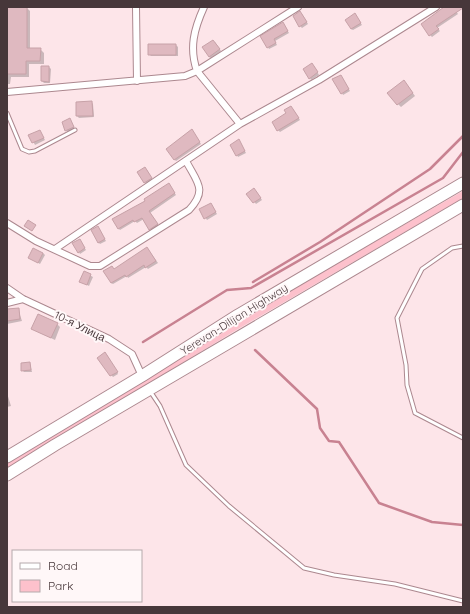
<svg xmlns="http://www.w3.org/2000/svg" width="470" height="614" font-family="Quicksand,sans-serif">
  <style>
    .green { fill: #fdc1cc }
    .shadow { fill: #0003 }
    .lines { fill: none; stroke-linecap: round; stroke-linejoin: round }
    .stream { stroke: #c88291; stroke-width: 2.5 }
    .building { fill: #dfb9c0; stroke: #c7a2a8 }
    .service-casing { stroke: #ac888f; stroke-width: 5 }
    .minor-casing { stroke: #ac888f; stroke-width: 8 }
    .trunk-casing { stroke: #ac888f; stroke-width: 13 }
    .service { stroke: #fff; stroke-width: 3 }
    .minor { stroke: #fff; stroke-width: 6 }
    .trunk { stroke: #fff; stroke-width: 11 }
    .labels { text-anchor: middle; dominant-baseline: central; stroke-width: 4; stroke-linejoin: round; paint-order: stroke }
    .street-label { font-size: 11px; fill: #47373a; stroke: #fff7f8 }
  </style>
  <rect width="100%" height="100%" fill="#fde5e9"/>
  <!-- green -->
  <path class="green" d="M463,191V198L233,332L7,470V464L324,271Z"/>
  <!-- shadow -->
  <path class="shadow" d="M7,7L27,8L30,11V49H40L44,53V64H29V77H11L10,84H7Z
    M447,7H453L458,14L437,28L440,31L432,37L430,35Z
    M302,14L308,24L302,28L300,26Z
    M356,16L362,25L353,30L351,29Z
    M283,23L289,33L275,41L277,45L269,49L268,47Z
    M215,42L221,51L211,58L209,57Z
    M176,45L178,47V56H151L149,54Z
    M314,66L319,75L311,80L310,78Z
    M49,67L51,69L50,83H44L42,81Z
    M342,78L350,91L343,95L342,93Z
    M407,85L415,96L401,107L398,104Z
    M91,102L93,104L94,117L79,118L77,116Z
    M293,109L300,120L280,132L278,130L288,113Z
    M71,121L75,129L68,132L66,130Z
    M192,130L201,144L176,161L174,159L184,138L183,136Z
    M40,131L45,140L35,145L30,135Z
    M240,142L246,153L238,157L237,155Z
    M147,170L153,180L147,185L139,172Z
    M170,186L176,195L150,213L159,226L152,231L144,219L137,223L135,221L120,230L118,228L147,201Z
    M256,191L262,200L256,204L248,194Z
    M212,206L217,214L207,220L200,210Z
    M99,229L106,241L100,244L98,242Z
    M81,242L86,250L80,254L79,252Z
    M147,248L158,263L148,269L146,267L128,278L127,276L113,284L111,283L114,270Z
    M43,253L45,255L40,264L29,258Z
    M84,272L93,277L89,286L81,282Z
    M18,309L22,321L7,324V310Z
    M57,324L60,327L55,340L32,329Z
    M107,355L118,374L113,377L98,359Z
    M30,363L32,372H24L22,370Z
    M7,393L11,406L7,407Z"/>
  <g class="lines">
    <!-- stream -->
    <path class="stream" d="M253,282L320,242L430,169L463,136
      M143,342L227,290L251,288L443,178L463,152
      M255,350L317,409L320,428L329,441L339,442L379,503L432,522L463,525"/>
  </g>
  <!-- building -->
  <path class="building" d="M7,7H27V48H41L40,61H26V74H7Z
    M444,7H463V8L436,26L439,29L429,36L421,24Z
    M300,11L307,22L299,27L293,16Z
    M355,13L361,23L351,29L345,20Z
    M283,22L288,31L274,39L276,43L267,48L260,36Z
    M213,40L220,49L209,57L202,47Z
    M148,44H176V55H148Z
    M312,63L318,72L309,79L303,69Z
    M41,66H49V82L41,81Z
    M341,75L349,89L341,94L332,79Z
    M404,80L413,93L397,105L387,93Z
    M92,101L93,116H76V102Z
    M291,106L299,118L277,131L272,122L286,113L284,110Z
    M70,118L74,127L65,131L62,122Z
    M192,129L200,142L174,160L166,149Z
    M40,130L44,138L32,143L28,135Z
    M239,139L245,151L236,156L230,145Z
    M145,167L152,178L144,183L137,172Z
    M169,183L175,193L149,211L158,224L149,230L142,218L134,222L133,220L118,229L112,219L145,201L144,199Z
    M254,188L261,198L253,203L246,194Z
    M211,203L216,212L204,219L199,209Z
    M28,220L36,225L32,231L24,226Z
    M98,226L105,239L98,243L91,230Z
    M80,239L85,248L78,253L72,243Z
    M147,247L156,261L145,268L144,265L126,277L125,275L111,283L103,271L112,266L114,269Z
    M33,248L43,253L38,263L28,258Z
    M84,271L91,274L87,285L79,282Z
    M19,308L20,319L7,321V309Z
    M38,314L58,323L51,338L31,329Z
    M105,352L118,372L110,376L97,358Z
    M30,362L31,370L21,371V363Z"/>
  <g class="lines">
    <defs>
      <path id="service" d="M7,113L22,149L29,152L35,151L75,130
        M463,246L452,248L422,269L397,318L406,365L407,385L415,413L463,438
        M150,391L160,406L186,465L229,506L304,568L334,575L395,584L463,601"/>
      <path id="minor" d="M136,7L137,81
        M204,7C194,29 189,48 197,71L240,124
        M7,92L185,76L197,71L298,7
        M7,223L36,241L90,266H100L189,210C208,190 197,182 186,161
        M55,249L240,124L319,80L436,7
        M7,288L23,299L109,339L132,354L142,376
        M7,303L23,299"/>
      <path id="trunk" d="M7,457L142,376L238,315L463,183
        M7,475L55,445L463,205"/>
    </defs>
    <!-- service casing -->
    <use href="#service" class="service-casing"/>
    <!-- minor casing -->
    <use href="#minor" class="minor-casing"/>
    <!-- trunk casing -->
    <use href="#trunk" class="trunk-casing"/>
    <!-- service -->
    <use href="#service" class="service"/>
    <!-- minor -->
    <use href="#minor" class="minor"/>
    <!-- trunk -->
    <use href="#trunk" class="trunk"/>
  </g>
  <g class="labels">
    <!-- street labels -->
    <g class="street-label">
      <text transform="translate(234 319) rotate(-32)">Yerevan-Dilijan Highway</text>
      <text transform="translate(80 326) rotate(26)">10-я Улица</text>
    </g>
  </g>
  <!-- border -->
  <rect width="470" height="614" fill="none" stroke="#47373a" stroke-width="16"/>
  <!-- legend -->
  <rect x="12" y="550" width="130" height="52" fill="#fff7f8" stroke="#b5aaac"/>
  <rect x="20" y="563" width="20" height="6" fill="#ffffff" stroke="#b5aaac"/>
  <text x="48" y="570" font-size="12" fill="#47373a">Road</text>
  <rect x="20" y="580" width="20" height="12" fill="#fdc1cc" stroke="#b5aaac"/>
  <text x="48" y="590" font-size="12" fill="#47373a">Park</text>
</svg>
